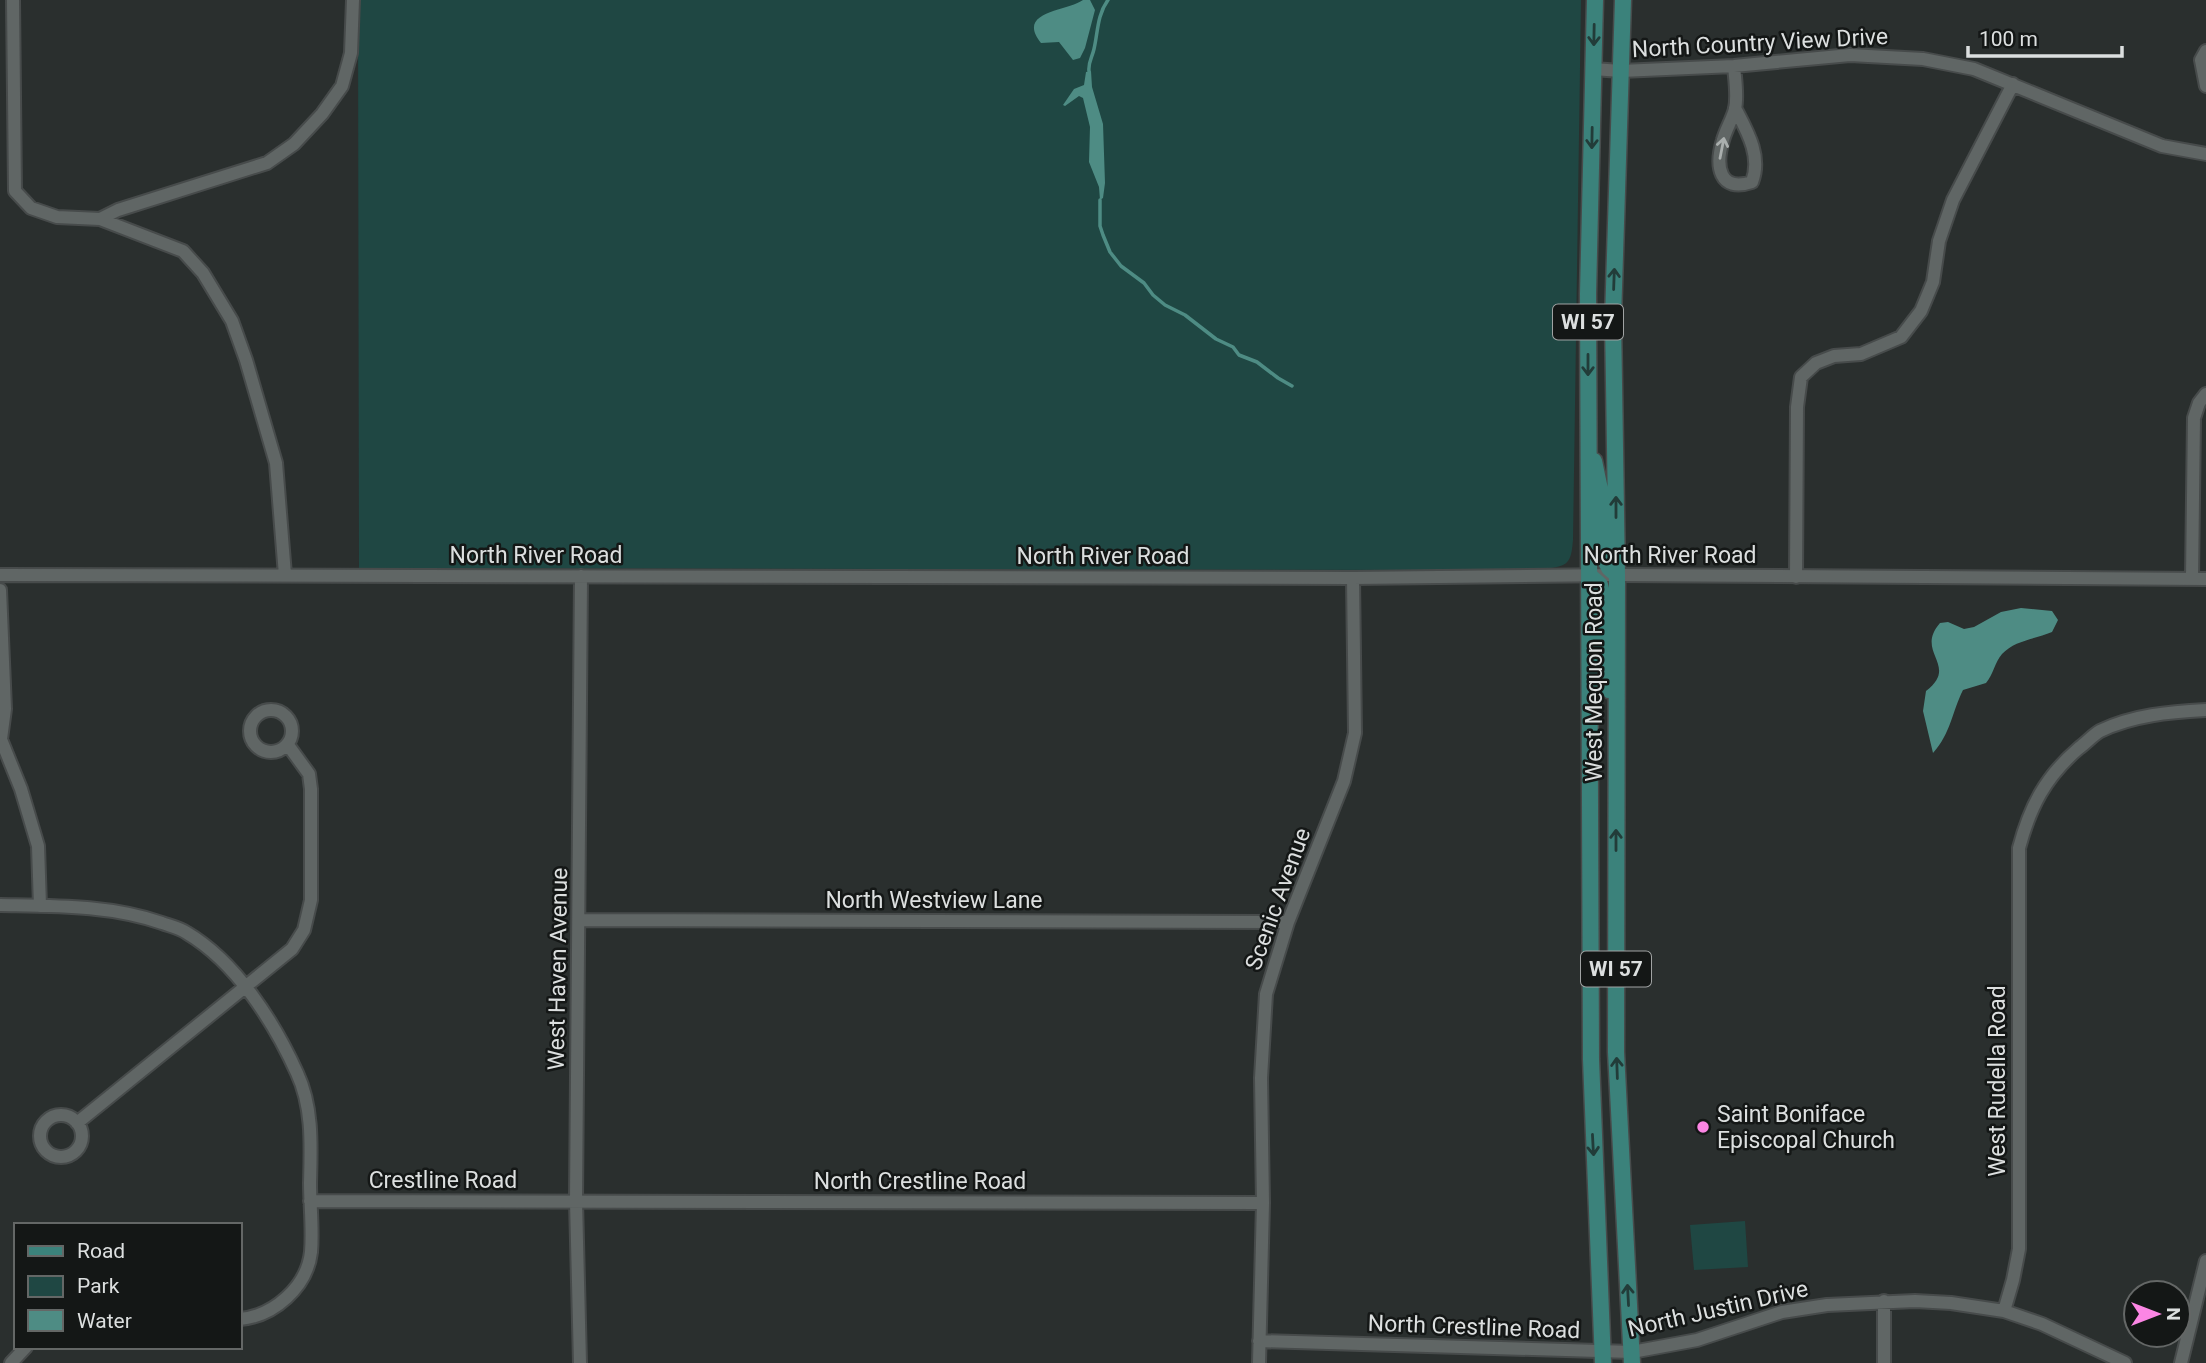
<svg xmlns="http://www.w3.org/2000/svg" width="2206" height="1363" font-family="Roboto,sans-serif">
  <style>
    .green { fill: #1f4743 }
    .water { fill: #4e8c84 }
    .lines { fill: none; stroke-linecap: round; stroke-linejoin: round }
    .stream { stroke: #4e8c84; stroke-width: 3.5 }
    .minor-casing { stroke: #474b4b; stroke-width: 16 }
    .major-casing { stroke: #474b4b; stroke-width: 19 }
    .minor { stroke: #606665; stroke-width: 12 }
    .major { stroke: #3b827b; stroke-width: 16 }
    .oneway { stroke: #223c39 }
    .oneway2 { stroke: #aaafae }
    .poi-dot { fill: #fc86e4; stroke: #141716; stroke-width: 2.5 }
    .labels { text-anchor: middle; dominant-baseline: central; stroke-width: 5; stroke-linejoin: round; paint-order: stroke }
    .shield { fill: #141716; stroke: #a0a3a3; stroke-width: 2 }
    .shield-label { font-size: 21px; font-weight: bold; fill: #dcdfdf }
    .street-label { font-size: 23px; fill: #dcdfdf; stroke: #141716 }
    .poi-label { font-size: 23px; fill: #dcdfdf; stroke: #141716; text-anchor: start }
  </style>
  <rect width="100%" height="100%" fill="#2a2f2e"/>
  <!-- green -->
  <path class="green" d="M358,0H1581L1573,540C1572,549 1572,561 1563,565C1547,573 1469,570 1446,570L359,568Z
    M1745,1221L1748,1267L1694,1270L1690,1225Z"/>
  <!-- water -->
  <path class="water" d="M1083,0H1090L1095,10L1085,48L1080,58L1073,60L1059,42L1041,43C1015,11 1068,11 1083,0Z
    M1091,71L1092,87L1103,124L1105,183L1103,198L1100,200L1099,187L1089,162L1090,127L1083,98L1079,96L1065,106L1063,105L1074,89L1084,85L1086,72Z
    M2021,608L2052,611L2058,620L2052,632C2036,639 2015,640 2002,654C1995,662 1993,675 1986,683L1963,690C1952,712 1951,733 1933,753L1923,711L1926,691C1960,665 1914,653 1940,623L1948,622L1964,629L1974,627L2001,612Z"/>
  <g class="lines">
    <!-- stream -->
    <path class="stream" d="M1089,71C1088,62 1092,58 1094,49C1098,32 1097,15 1108,0
      M1100,200V226L1103,235L1110,252L1121,266L1144,283L1153,295L1165,305L1185,315L1216,339L1233,347L1239,355L1257,362L1278,378L1292,386"/>
    <defs>
      <path id="minor" d="M13,0L15,191L31,208L57,217L100,219L183,251L203,273L232,321L246,360L276,463L285,575
        M2206,51L2201,60L2206,86
        M1734,66C1735,79 1738,96 1735,109C1732,120 1726,129 1723,140C1715,166 1719,193 1752,182C1762,156 1747,131 1735,108
        M1593,69L1621,71L1734,66L1850,55L1923,59L1974,69L2162,146L2206,154
        M100,219L118,210L267,163L294,144L322,114L342,86L351,53L353,0
        M0,575L1353,578L1617,575L2206,579
        M1796,577L1797,407L1801,377L1816,363L1834,356L1861,354L1901,337L1921,311L1933,282L1939,241L1953,200L2013,84
        M2192,579L2194,418L2199,403L2206,394
        M0,590L5,709L1,739
        M250 731a21 21 0 1 1 42 0a21 21 0 1 1-42 0Z
        M0,737L21,789L38,846L40,906
        M0,905C55,906 110,905 162,923C170,926 180,928 187,933C236,962 274,1022 297,1073C313,1107 311,1146 310,1183C310,1205 313,1229 311,1252C307,1287 274,1316 240,1319
        M579,920L1288,922
        M40 1136a21 21 0 1 1 42 0a21 21 0 1 1-42 0Z
        M77,1123L292,949L304,930L311,900V789L309,774L288,745
        M310,1201L1263,1203
        M2004,1311L2013,1280L2019,1249V848C2030,807 2045,777 2079,748C2086,743 2093,735 2100,731C2133,715 2170,712 2206,710
        M1259,1341L1632,1352L1697,1340L1782,1312L1827,1305L1915,1301L1951,1303L2004,1311L2042,1324L2125,1363
        M11,1363L26,1347
        M580,1363L576,1201L581,576
        M1259,1363L1263,1203L1261,1078L1266,994L1288,922L1344,781L1355,733L1353,578
        M1884,1363V1301
        M2181,1363L2206,1261"/>
      <path id="major" d="M1595,0L1588,294L1591,1059L1603,1363
        M1623,0L1613,319L1617,575L1616,1052L1632,1363
        M1594,461L1602,499L1603,556L1609,568L1617,575
        M1590,576L1600,585L1603,597V650L1609,690"/>
    </defs>
    <!-- minor casing -->
    <use href="#minor" class="minor-casing"/>
    <!-- major casing -->
    <use href="#major" class="major-casing"/>
    <!-- minor -->
    <use href="#minor" class="minor"/>
    <!-- major -->
    <use href="#major" class="major"/>
  </g>
  <!-- one-way arrows -->
  <defs><path id="oneway-shaft" d="M-6 0H5M1.5-3L5.5 0L1.5 3" fill="none" stroke-width="1.6" stroke-linecap="round" stroke-linejoin="round" transform="scale(1.75)"/></defs>
  <g class="oneway">
    <use href="#oneway-shaft" transform="translate(1594 35) rotate(91)"/>
    <use href="#oneway-shaft" transform="translate(1592 138) rotate(91)"/>
    <use href="#oneway-shaft" transform="translate(1614 279) rotate(-88)"/>
    <use href="#oneway-shaft" transform="translate(1588 365) rotate(90)"/>
    <use href="#oneway-shaft" transform="translate(1616 507) rotate(-90)"/>
    <use href="#oneway-shaft" transform="translate(1616 840) rotate(-90)"/>
    <use href="#oneway-shaft" transform="translate(1617 1068) rotate(-92)"/>
    <use href="#oneway-shaft" transform="translate(1593 1145) rotate(87)"/>
    <use href="#oneway-shaft" transform="translate(1628 1295) rotate(-93)"/>
  </g>
  <use class="oneway2" href="#oneway-shaft" transform="translate(1722 148) rotate(-79)"/>
  <!-- markers -->
  <circle class="poi-dot" cx="1703" cy="1127" r="7"/>
  <g class="labels">
    <!-- shield labels -->
    <g class="shield">
      <rect x="1553" y="304.5" width="70" height="35" rx="5"/>
      <rect x="1581" y="951.5" width="70" height="35" rx="5"/>
    </g>
    <g class="shield-label">
      <text x="1588" y="322">WI 57</text>
      <text x="1616" y="969">WI 57</text>
    </g>
    <!-- street labels -->
    <g class="street-label">
      <text transform="translate(1760 43) rotate(-3)">North Country View Drive</text>
      <text x="536" y="555">North River Road</text>
      <text x="1670" y="555">North River Road</text>
      <text x="1103" y="556">North River Road</text>
      <text transform="translate(1594 682) rotate(-90)">West Mequon Road</text>
      <text transform="translate(1278 899) rotate(-70)">Scenic Avenue</text>
      <text x="934" y="900">North Westview Lane</text>
      <text transform="translate(558 969) rotate(-89)">West Haven Avenue</text>
      <text transform="translate(1997 1081) rotate(-90)">West Rudella Road</text>
      <text x="443" y="1180">Crestline Road</text>
      <text x="920" y="1181">North Crestline Road</text>
      <text transform="translate(1718 1309) rotate(-13)">North Justin Drive</text>
      <text transform="translate(1474 1327) rotate(2)">North Crestline Road</text>
    </g>
    <!-- poi labels -->
    <g class="poi-label">
      <text x="1717" y="1114">Saint Boniface<tspan x="1717" dy="26">Episcopal Church</tspan></text>
    </g>
  </g>
  <!-- legend -->
  <rect x="14" y="1223" width="228" height="126" fill="#141716" stroke="#646766" stroke-width="2"/>
  <rect x="28" y="1246" width="35" height="10" fill="#3b827b" stroke="#646766" stroke-width="2"/>
  <text x="77" y="1258" font-size="21" fill="#dcdfdf">Road</text>
  <rect x="28" y="1276" width="35" height="21" fill="#1f4743" stroke="#646766" stroke-width="2"/>
  <text x="77" y="1293" font-size="21" fill="#dcdfdf">Park</text>
  <rect x="28" y="1310" width="35" height="21" fill="#4e8c84" stroke="#646766" stroke-width="2"/>
  <text x="77" y="1328" font-size="21" fill="#dcdfdf">Water</text>
  <!-- north arrow -->
  <g transform="translate(2157 1314) rotate(90)"><circle r="33" fill="#141716" stroke="#646766" stroke-width="2"/>
  <path d="M0-5L12 26L0 18L-12 26Z" fill="#fc86e4"/>
  <text y="-10" font-size="19" font-weight="bold" text-anchor="middle" fill="#dcdfdf">N</text>
  </g>
  <!-- scale -->
  <path d="M1968 46v10h154v-10" fill="none" stroke="#dcdfdf" stroke-width="3.5"/>
  <text x="1979" y="46" font-size="21" fill="#dcdfdf" stroke="#141716" stroke-width="5" paint-order="stroke">100 m</text>
</svg>
